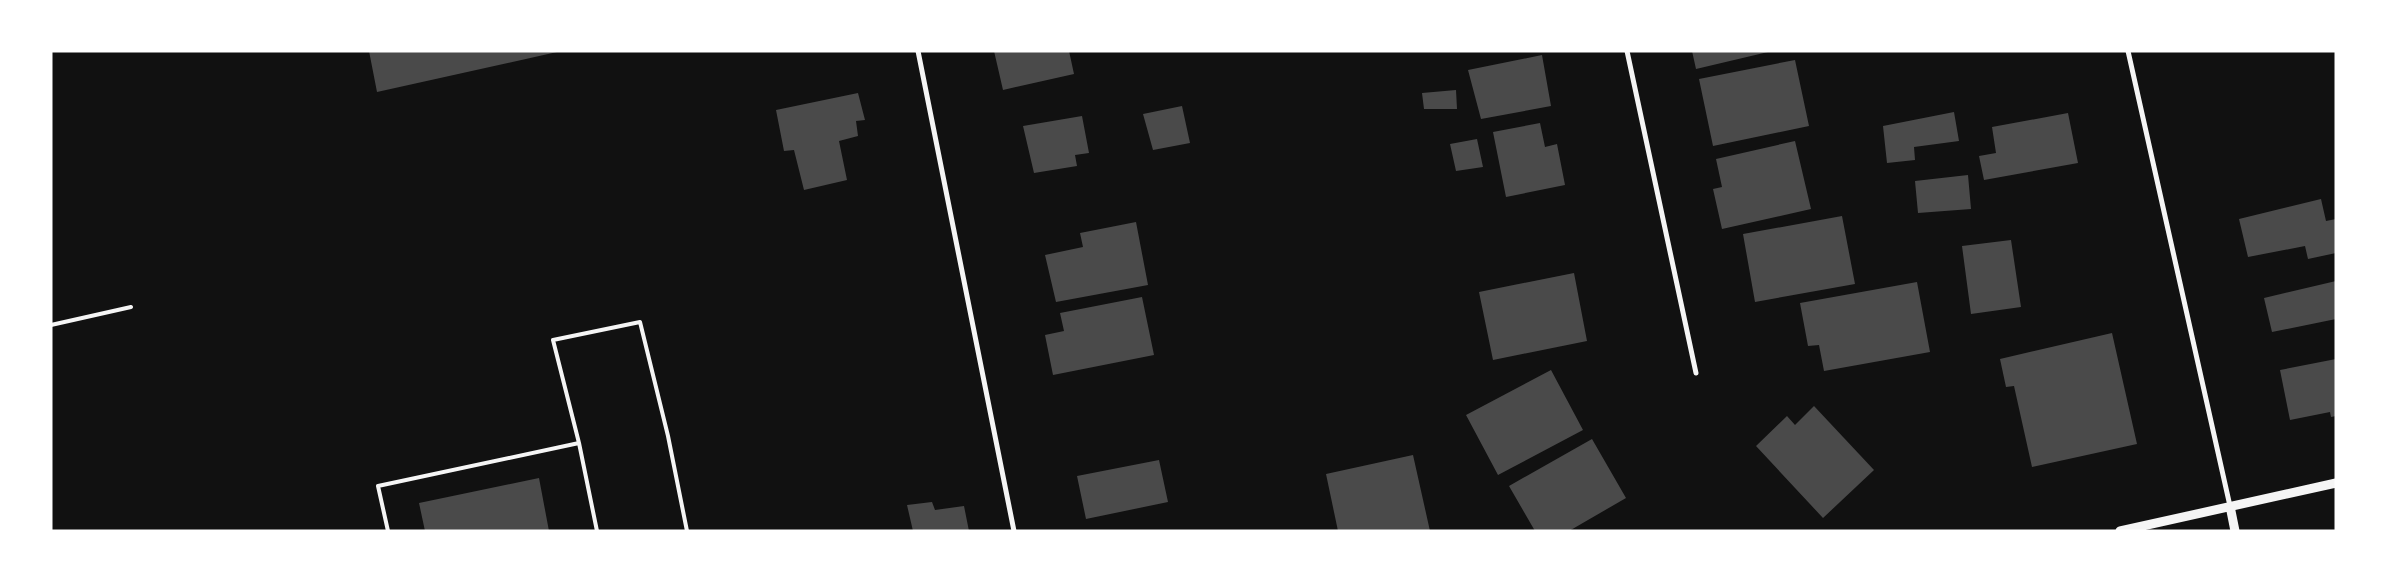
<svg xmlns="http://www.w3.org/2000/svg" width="2387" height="582" font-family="Manrope,sans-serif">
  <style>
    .building { fill: #4a4a4a }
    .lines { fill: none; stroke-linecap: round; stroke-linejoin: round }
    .service { stroke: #f5f5f5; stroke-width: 4 }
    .minor { stroke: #f5f5f5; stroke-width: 5 }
    .tertiary { stroke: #f5f5f5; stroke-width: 9 }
  </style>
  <rect width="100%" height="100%" fill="#111"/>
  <!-- building -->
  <path class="building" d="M369,51H557V52L377,92Z
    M994,51H1069L1074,74L1003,90Z
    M1692,51H1768V52L1696,69Z
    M1542,55L1551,106L1481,119L1468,70Z
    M1795,60L1809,126L1713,146L1699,79Z
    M1456,90L1457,109H1424L1422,93Z
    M858,93L865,120L856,121L858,136L839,141L847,180L804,190L794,150L784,151L776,110Z
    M1182,106L1190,143L1153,150L1143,114Z
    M1954,112L1959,141L1914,147L1915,160L1887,163L1883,126Z
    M2068,113L2078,163L1984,180L1979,156L1996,153L1992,127Z
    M1082,116L1089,153L1075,155L1077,166L1034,173L1023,126Z
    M1540,123L1545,147L1557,144L1565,185L1506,197L1493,132Z
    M1477,139L1483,167L1456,171L1450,144Z
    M1795,141L1811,209L1722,229L1713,189L1722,187L1716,159Z
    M1968,175L1971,209L1918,213L1915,181Z
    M2321,199L2326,221L2336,219V253L2308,259L2305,246L2248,257L2239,219Z
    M1842,216L1855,284L1755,302L1743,234Z
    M1136,222L1148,285L1056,302L1045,255L1083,247L1080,233Z
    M2011,240L2021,307L1971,314L1962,246Z
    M1574,273L1587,341L1493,360L1479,292Z
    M2336,281V319L2272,332L2264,298Z
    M1917,282L1930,352L1824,371L1819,345L1808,346L1800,303Z
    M1142,297L1154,355L1053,375L1045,335L1064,331L1060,313Z
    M2112,333L2137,444L2032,467L2014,386L2006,387L2000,359Z
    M2336,359V416L2331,417L2330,412L2290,420L2280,370Z
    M1551,370L1583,430L1498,475L1466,415Z
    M1814,406L1874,470L1823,518L1756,446L1787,416L1795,425Z
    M1592,439L1626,498L1569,531H1535L1509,486Z
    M1413,455L1430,531H1338L1326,474Z
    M1159,460L1168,502L1086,519L1077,476Z
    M539,478L549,531H425L419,503Z
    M932,502L935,510L964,506L969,531H913L907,505Z"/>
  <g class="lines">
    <!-- service -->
    <path class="service" d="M51,325L131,307
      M388,531L378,486L579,443
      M597,531L579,443L553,340L640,322L668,436L687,531"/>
    <!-- minor -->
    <path class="minor" d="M918,51L1014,531
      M1627,51L1696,373
      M2128,51L2230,506"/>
    <!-- tertiary -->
    <path class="tertiary" d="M2230,506L2235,531
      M2120,531L2336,483"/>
  </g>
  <!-- border -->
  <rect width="2387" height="582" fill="none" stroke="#ffffff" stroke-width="105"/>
</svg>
